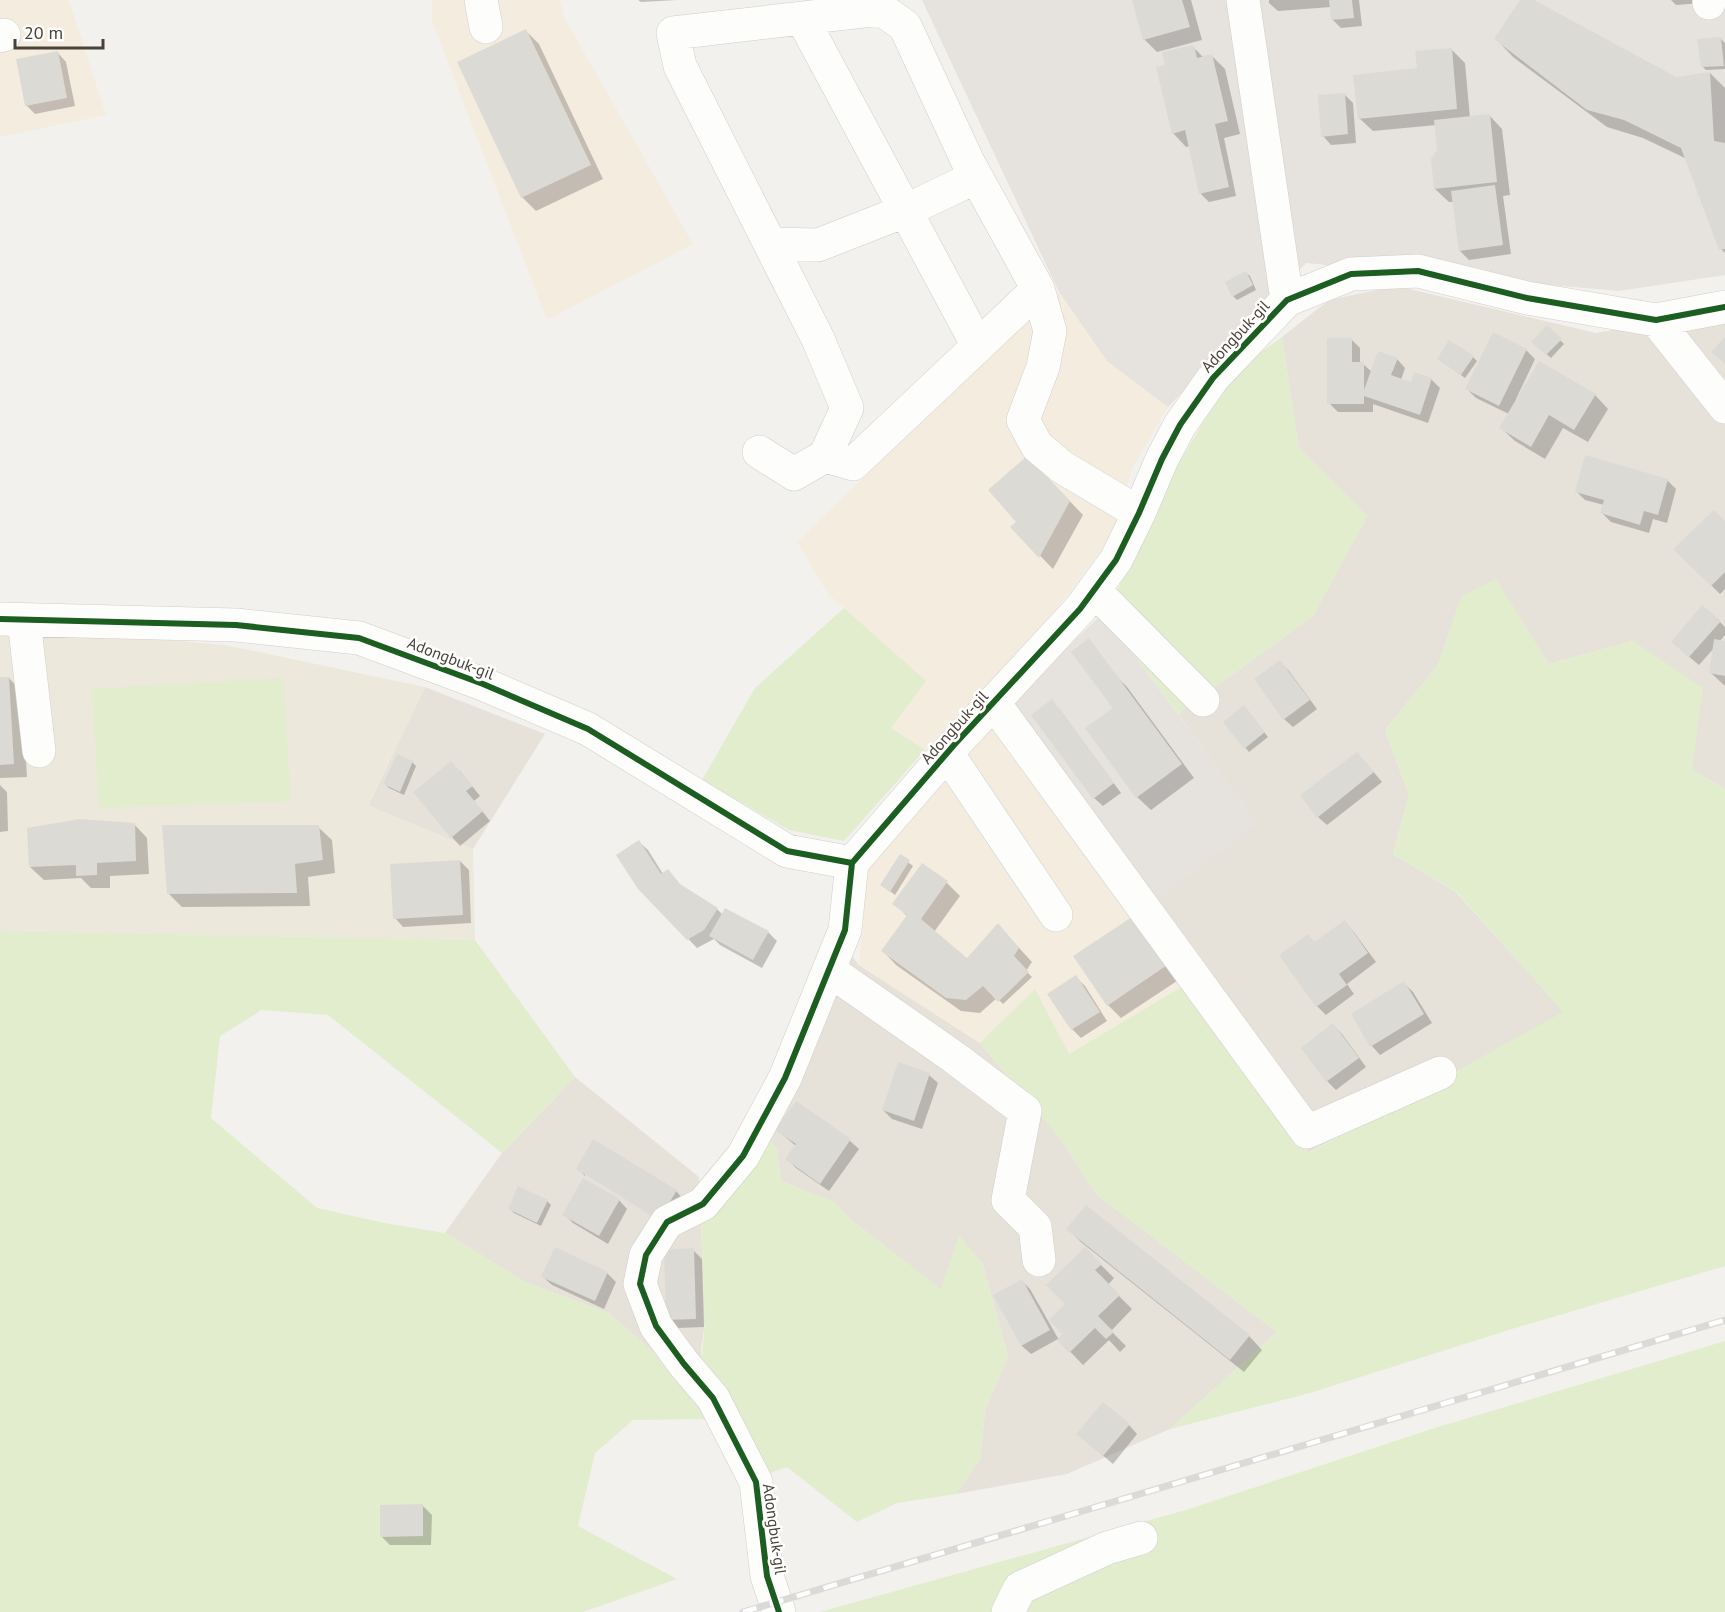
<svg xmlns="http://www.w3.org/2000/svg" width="1725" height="1612" font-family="'PT Sans',sans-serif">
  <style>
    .residential { fill: #e6e2da }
    .commercial { fill: #f5ece0 }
    .industrial { fill: #e6e2de }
    .education { fill: #ede8dc }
    .green { fill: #e1edcd }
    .shadow { fill: #0003 }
    .building { fill: #dcdad5 }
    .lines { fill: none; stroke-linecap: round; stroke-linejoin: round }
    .minor-casing { stroke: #d0ceca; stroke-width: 34 }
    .minor { stroke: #fdfdfc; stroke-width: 33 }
    .rail-casing { stroke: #dadad9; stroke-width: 7 }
    .rail { stroke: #fff; stroke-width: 4.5; stroke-dasharray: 14; stroke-linecap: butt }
    .cycleway-casing { stroke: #fff; stroke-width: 10 }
    .cycleway { stroke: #1b5e20; stroke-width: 6 }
    .labels { text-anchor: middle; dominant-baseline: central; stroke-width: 5; stroke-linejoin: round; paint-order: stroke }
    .street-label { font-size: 16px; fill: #4a4238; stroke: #fff }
  </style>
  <rect width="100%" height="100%" fill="#f2f1ed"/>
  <!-- residential -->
  <path class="residential" d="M1396,286L1596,333L1725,311V789L1692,770L1633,641L1549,664L1462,596L1438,665L1385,730L1409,795L1393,854L1456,892L1564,1012L1308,1153L1210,970L1157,898L1257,823L1178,714L1313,616L1367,516L1299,448L1282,337L1329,300Z
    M425,687L545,734L473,849L368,806Z
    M849,952L859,965L980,1043L1059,1137L1096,1194L1277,1332L1170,1429L1067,1474L956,1494L980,1459L985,1411L1008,1356L983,1265L959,1236L942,1290L850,1219L835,1203L781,1181L777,1147L765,1139Z
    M575,1077L699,1177L705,1321L701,1349L705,1419L668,1365L609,1313L527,1283L445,1233L502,1153Z"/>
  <!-- commercial -->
  <path class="commercial" d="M0,0H69L106,115L0,137Z
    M432,0H560L564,17L693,244L547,320L432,21Z
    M1059,292L1107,361L1168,407L1132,469L1116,530L1047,622L925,750L891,728L925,681L828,594L797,542L1009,336Z
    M1008,704L1157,898L1210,970L1069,1054L1035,989L980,1043L859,965L868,870Z"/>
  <!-- industrial -->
  <path class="industrial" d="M922,0H1725V275L1619,291L1306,263L1168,407L1107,361L1059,292Z
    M1103,613L1258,823L1157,898L1008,704Z"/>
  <!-- education -->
  <path class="education" d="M0,625L225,645L425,687L368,805L473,849L475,940L2,931L0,928Z"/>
  <!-- green -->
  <path class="green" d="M1282,337L1299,448L1368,516L1313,616L1178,714L1103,613L1117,591L1164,489L1232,373Z
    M1496,579L1549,664L1633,641L1703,688L1692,770L1725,789V1266L1512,1329L1310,1393L1170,1429L1277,1332L1096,1194L1059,1137L980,1043L1035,989L1069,1054L1183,986L1309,1153L1563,1012L1457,892L1393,854L1409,795L1385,730L1438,665L1462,596Z
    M844,608L926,681L891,728L925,750L844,841L789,830L702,780L755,688Z
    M283,678L291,801L99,808L92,689Z
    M0,928L2,931L475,940L575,1077L502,1153L328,1015L262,1010L220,1036L211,1118L317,1208L384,1223L445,1233L527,1283L609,1313L668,1365L705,1419L633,1420L595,1453L578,1526L677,1579L583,1612H0Z
    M765,1139L777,1147L781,1181L835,1202L850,1219L941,1289L959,1236L983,1265L1008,1356L985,1411L980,1459L956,1494L897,1503L857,1522L787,1467L770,1473L701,1365L705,1321L701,1223Z
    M1725,1341V1612H820L1186,1510L1438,1427Z"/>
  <!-- shadow -->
  <path class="shadow" d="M638,0H677L641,2Z
    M1133,0H1191L1202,40L1157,52L1144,39Z
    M1269,0H1359L1362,26L1341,28L1332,19L1331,7L1278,11L1269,3Z
    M1522,0H1531L1676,79L1710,73L1725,88V79V253L1721,249L1687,159L1643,138L1607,127L1513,57L1496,39Z
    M1671,0H1715V2L1676,5Z
    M526,31L539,44L603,179L536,211L522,197L459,63Z
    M1721,39L1725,43V69L1706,70L1702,66Z
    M1193,47L1204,58L1212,56L1225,69L1240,134L1224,138L1236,196L1209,202L1200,193L1190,146L1186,147L1173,133L1167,66Z
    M1451,49L1465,63L1470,118L1489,115L1502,129L1510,195L1503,196L1511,254L1469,260L1460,251L1454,202H1449L1435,189L1439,151L1436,125L1373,131L1359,118L1419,69Z
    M58,53L66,62L75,106L35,114L26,105Z
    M1344,94L1353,103L1356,143L1331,145L1323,136Z
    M1246,273L1250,276L1256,290L1237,300L1233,296Z
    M1547,327L1564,344L1551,358L1533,342Z
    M1351,339L1360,348V364H1363L1372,372L1397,359L1405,368L1401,380L1412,384L1431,379L1440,388L1428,423L1373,404V412H1338L1329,403Z
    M1526,350L1535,359L1516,399L1518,400L1595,395L1608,409L1588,442L1563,428L1545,459L1515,441L1501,428L1509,414L1476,398L1467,389Z
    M1473,357L1477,361L1465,378L1439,359Z
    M1586,457L1668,481L1676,489L1667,523L1653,519L1649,533L1611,522L1602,513L1604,505L1585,500L1576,491Z
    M1041,471L1083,515L1053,569L1012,527L1018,522Z
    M1725,523V589L1720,594L1675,549Z
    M1720,622L1725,627V635L1719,642L1725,643V686L1711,673L1715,647L1699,665L1681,650Z
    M1280,662L1289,671L1317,709L1293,727L1284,719Z
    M1115,675L1127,687L1194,778L1151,810L1137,797L1115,708Z
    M9,678L22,692L27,777L0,778V679Z
    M1051,701L1060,710L1121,793L1103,806L1094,798Z
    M1248,711L1268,737L1249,752L1225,723Z
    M397,756L412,762L416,766L404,795L389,788L385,784Z
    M1366,763L1382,782L1327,825L1318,817Z
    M460,771L480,796L474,801L490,821L460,846L452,837Z
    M0,785L7,792L8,831L0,832Z
    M134,824L147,838L149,874L110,876V888H91L81,878L44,880L30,867Z
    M318,827L332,840L335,873L308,877L310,906L182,907L168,893Z
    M639,842L648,850L663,874L717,909L723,915L768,932L777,941L762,968L720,945L714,939L697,948L639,888Z
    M900,856L913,866L895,895L882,885Z
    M460,861L469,870L471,923L403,927L395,918Z
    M947,883L960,896L934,932L967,960L998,925L1032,962L1026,971L1032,977L1003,1004L997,998L980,1013L961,1011L896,965L883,951L908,917L894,903Z
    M1140,913L1186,975L1121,1018L1108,1005Z
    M1345,922L1353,931L1376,962L1347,984L1354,994L1326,1015L1317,1006L1308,936L1315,943Z
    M1076,977L1085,986L1107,1021L1081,1038L1072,1029L1049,994Z
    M1404,983L1413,992L1432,1023L1380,1055L1372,1046L1353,1015Z
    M1333,1025L1342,1034L1366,1067L1336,1090L1327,1081L1303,1048Z
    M899,1064L929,1075L938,1083L922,1129L892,1119L883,1110Z
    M777,1130L850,1141L859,1149L829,1191L796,1168L787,1159L796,1146Z
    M578,1168L676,1191L684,1200L668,1227L586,1176L665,1225L666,1222L585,1173V1176Z
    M619,1200L627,1209L608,1244L573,1223L564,1214Z
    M547,1201L551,1205L541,1226L514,1213L510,1209Z
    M1068,1229L1249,1336L1262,1350L1244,1372L1082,1243Z
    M1085,1249L1114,1278L1108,1285L1132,1309L1111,1331L1126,1346L1120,1352L1109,1340L1083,1365L1059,1340L1064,1334L1067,1304Z
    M693,1250L702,1259L704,1327L677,1328L668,1320Z
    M607,1273L616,1282L604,1309L552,1285L543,1277Z
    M1021,1280L1030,1289L1059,1340L1058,1339L1031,1354L1022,1346L995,1296Z
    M1129,1425L1137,1434L1113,1464L1087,1442Z
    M423,1506L432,1515L431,1545H390L381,1536Z"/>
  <!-- building -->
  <path class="building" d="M1132,0H1182L1190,27L1143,40Z
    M1329,0H1352L1354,18L1331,20Z
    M1520,0H1534L1676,77L1710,72L1714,141L1725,143V249L1719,250L1681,148L1624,120L1587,110L1494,39Z
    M526,29L591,165L521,198L457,62Z
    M1721,37L1724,66L1701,67L1697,39Z
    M1194,45L1197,58L1212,54L1228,121L1215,124L1229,187L1199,194L1185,130L1172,134L1156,67L1165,65L1162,52Z
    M1452,48L1457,109L1358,119L1353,75L1417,68L1415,51Z
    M58,51L67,98L25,106L16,59Z
    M1345,93L1348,134L1321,137L1318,95Z
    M1490,114L1497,182L1434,189L1431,159L1437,150L1434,120Z
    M1495,185L1503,245L1459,251L1451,191Z
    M1246,271L1253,285L1232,297L1225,282Z
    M1547,325L1562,339L1546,355L1531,342Z
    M1493,332L1527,349L1499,406L1465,389Z
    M1725,337V364L1711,352Z
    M1327,338H1352V362H1364V390L1378,351L1398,358L1391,375L1411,382L1414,372L1432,378L1420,415L1364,396V404H1327Z
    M1449,340L1474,356L1461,375L1437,359Z
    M1539,361L1596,394L1574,430L1549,415L1531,447L1499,428Z
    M1585,455L1668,479L1658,515L1644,511L1640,525L1600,513L1604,500L1575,492Z
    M1027,456L1070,501L1039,558L1010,527L1016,522L988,490Z
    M1714,510L1725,521V572L1711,586L1673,549Z
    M1702,605L1721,621L1689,657L1671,642Z
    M1089,638L1182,764L1136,798L1085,728L1113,708L1071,652Z
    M1714,639L1725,641V676L1709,673Z
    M1280,660L1310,700L1283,720L1254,679Z
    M0,677H9L14,764L0,765Z
    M1052,699L1114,783L1093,799L1031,715Z
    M1244,705L1265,732L1244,749L1223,722Z
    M1357,752L1374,772L1317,818L1300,795Z
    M397,754L413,761L400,792L383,784Z
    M451,761L473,786L466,791L483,811L451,838L413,792Z
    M80,819L135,823L136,861L97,863V875L76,876V865L29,867L27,828Z
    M162,825H319L323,860L295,864L297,893L167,894Z
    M639,840L661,874L668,869L680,884L718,908L704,930L687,940L638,889L616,855Z
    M900,854L910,860L890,892L880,885Z
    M460,860L463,915L393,919L390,864Z
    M922,863L948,881L921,919L967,958L998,923L1019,948L1014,956L1029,972L998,1002L983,986L966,1000L946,998L881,951L907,915L892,904Z
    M725,908L769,931L753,960L709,936Z
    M1141,911L1173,961L1107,1006L1073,956Z
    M1345,920L1368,953L1339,974L1347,985L1316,1007L1279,955L1308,934L1314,942Z
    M1076,975L1100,1012L1071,1030L1047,994Z
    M1404,981L1424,1014L1370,1047L1351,1014Z
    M1333,1023L1359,1058L1326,1082L1301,1048Z
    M898,1062L930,1073L914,1121L882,1110Z
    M796,1101L851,1139L820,1184L785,1159L796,1144L775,1130Z
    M593,1139L677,1190L659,1220L576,1169Z
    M583,1178L620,1199L599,1236L562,1215Z
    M518,1186L548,1200L537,1223L508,1209Z
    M1086,1205L1250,1335L1230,1360L1066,1229Z
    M555,1247L608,1272L595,1301L541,1277Z
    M1085,1247L1102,1264L1095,1270L1120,1295L1098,1316L1114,1332L1106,1339L1095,1328L1069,1353L1057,1340L1062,1334L1049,1320L1065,1304L1046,1285Z
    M694,1248L696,1319L666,1320L664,1250Z
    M1022,1279L1050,1330L1021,1346L993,1295Z
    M1103,1402L1130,1424L1103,1456L1076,1434Z
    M423,1504V1536L380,1537V1505Z"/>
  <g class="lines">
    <defs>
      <path id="minor" d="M481,0L486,27
        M1243,0L1287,300
        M1709,0V3
        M802,18L978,346L853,464L825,456
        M0,36L4,35
        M770,244L818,245L905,211L976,177
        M1038,289L1050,331L1043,367L1023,420L1037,446L1062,467L1139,513
        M1656,320L1725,407
        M759,452L794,474L825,456L847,408L818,339L680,66L673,33L881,9L905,26L968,162L1038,289L978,346
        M1094,590L1203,700
        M0,619L236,625L359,638L483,684L588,729L787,851L852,863
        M24,620L39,751
        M994,703L1307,1132L1440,1073
        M947,753L1056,915
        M829,970L955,1058L1025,1111L1008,1200L1035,1227L1039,1260
        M779,1612L767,1576L756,1482L713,1398L684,1364L656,1326L640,1284L646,1255L667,1222L703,1204L743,1156L785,1078L845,930L852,863L954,745L1080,609L1116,560L1139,513L1162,459L1180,425L1213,378L1287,300L1351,274L1418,271L1527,298L1656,320L1725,307
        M1008,1612L1020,1588L1107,1548L1141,1538"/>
    </defs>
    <!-- minor casing -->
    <use href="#minor" class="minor-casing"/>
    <!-- minor -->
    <use href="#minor" class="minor"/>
    <defs>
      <path id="rail" d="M743,1612L1725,1320"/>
    </defs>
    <!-- rail casing -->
    <use href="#rail" class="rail-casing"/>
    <!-- rail -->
    <use href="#rail" class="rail"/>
    <defs>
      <path id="cycleway" d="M0,619L236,625L359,638L483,684L588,729L787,851L852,863
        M779,1612L767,1576L756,1482L713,1398L684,1364L656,1326L640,1284L646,1255L667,1222L703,1204L743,1156L785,1078L845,930L852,863L954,745L1080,609L1116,560L1139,513L1162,459L1180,425L1213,378L1287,300L1351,274L1418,271L1527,298L1656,320L1725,307"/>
    </defs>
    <!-- cycleway casing -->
    <use href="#cycleway" class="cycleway-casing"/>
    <!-- cycleway -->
    <use href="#cycleway" class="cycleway"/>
  </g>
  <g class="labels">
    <!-- street labels -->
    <g class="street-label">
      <text transform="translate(1235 336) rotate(-47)">Adongbuk-gil</text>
      <text transform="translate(451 658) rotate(21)">Adongbuk-gil</text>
      <text transform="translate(954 727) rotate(-48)">Adongbuk-gil</text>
      <text transform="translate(775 1529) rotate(82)">Adongbuk-gil</text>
    </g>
  </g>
  <!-- scale -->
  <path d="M15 39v9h88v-9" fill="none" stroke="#4a4238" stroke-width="3"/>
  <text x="24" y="39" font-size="18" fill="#4a4238" stroke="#ffffff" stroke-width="4.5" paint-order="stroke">20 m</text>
</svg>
